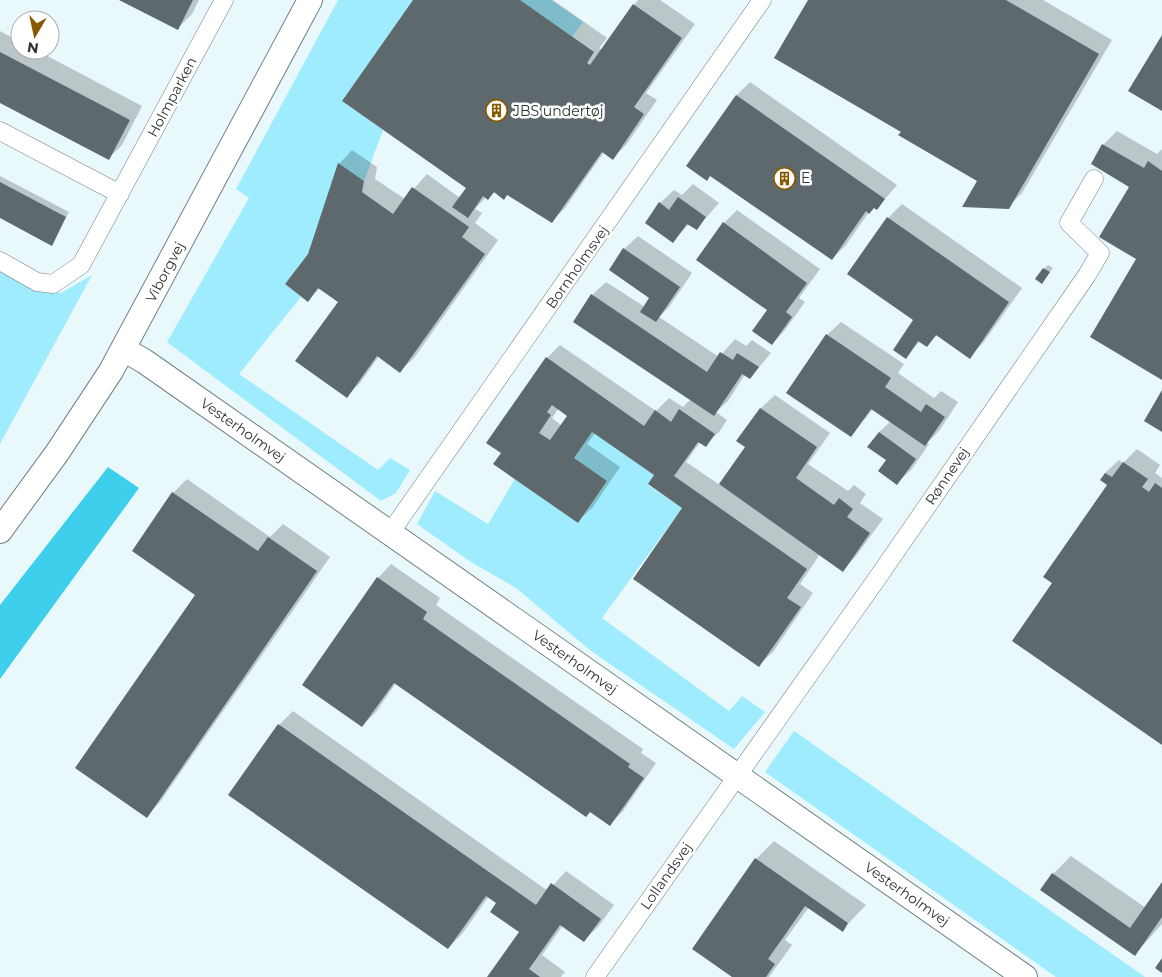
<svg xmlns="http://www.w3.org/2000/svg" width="1162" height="977" font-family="Montserrat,sans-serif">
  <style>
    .green { fill: #9eecfe }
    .forest { fill: #3ecfed }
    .shadow { fill: #0003; fill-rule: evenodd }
    .building { fill: #5d696d; fill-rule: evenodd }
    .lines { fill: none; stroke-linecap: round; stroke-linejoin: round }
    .street-casing { stroke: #748184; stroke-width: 19 }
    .secondary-casing { stroke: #748184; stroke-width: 26 }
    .street { stroke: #fff; stroke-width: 18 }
    .secondary { stroke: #fff; stroke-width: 24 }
    .labels { text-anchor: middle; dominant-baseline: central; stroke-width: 5; stroke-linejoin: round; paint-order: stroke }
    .street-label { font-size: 14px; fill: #2e3435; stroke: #fff }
    .poi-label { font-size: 14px; fill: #2e3435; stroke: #fff; text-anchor: start }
  </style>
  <rect width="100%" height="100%" fill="#e9f8fb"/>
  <!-- green -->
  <path class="green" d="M338,0H413L342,101L383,130L364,181L338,164L308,254L285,284L301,297L239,374L378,470L390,458L410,470L396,493L381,501L167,342L249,198L236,189Z
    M520,0H551L583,22L572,37Z
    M0,272L29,287L61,293L92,275L0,444Z
    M592,432L654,475L648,485L682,508L602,618L729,711L742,696L765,712L734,749L591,651L516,588L471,562L417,524L435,491L488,524L515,479L578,523L607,482L574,458Z
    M794,731L1145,977H1056L765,772Z"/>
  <!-- forest -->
  <path class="forest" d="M108,467L139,488L0,679V605Z"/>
  <!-- shadow -->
  <path class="shadow" d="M122,0H199L192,14L178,28Z
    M414,0H553L607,38L599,48L602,50L638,0H660L695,24L646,93L657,100L626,145L613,158L604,152L565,208L552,221L508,194L495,192L488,198L486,197L475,209L482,213L475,223L498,240L414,358L400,371L379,356L360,383L347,396L340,302L320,288L308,300L339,164L352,150L377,167L375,179L405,199L427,174L460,198L468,188Z
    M809,0H1043L1112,40L1022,193L1008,207L979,180Z
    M0,31L20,42V50H36L142,106L122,145L108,159L0,101Z
    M750,82L897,185L877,208L874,207L869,212L846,245L832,259L711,175L736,96Z
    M1117,131L1157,154L1162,149V378L1138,258L1131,186L1103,145Z
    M0,176L69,212L52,244L0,217Z
    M693,184L719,203L696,229L689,224L673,241L660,203L674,190L682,195Z
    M902,204L1022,288L983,343L969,357L937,335L927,345L920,341L906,358L914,321L888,218Z
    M737,210L820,269L799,298L805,302L785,330L772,344L768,310L724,223Z
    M638,236L692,273L669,307L659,317L719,357L735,339L746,346L752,340L771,353L750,378L745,374L728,401L716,412L727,420L719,432L705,445L700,442L686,462L720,485L747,447L738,441L761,408L775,395L830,433L808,464L848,491L854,485L866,494L860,503L883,519L856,556L843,570L820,554L800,584L813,593L773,652L759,665L684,508L656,475L595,433L587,444L620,467L592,508L578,521L503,452L547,358L560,345L656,411L669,398L683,407L691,399L592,295L606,282L645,307L651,297L624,249ZM559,408L569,416L562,426L552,418Z
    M1048,265L1053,268L1042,282L1044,269Z
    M841,322L904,364L898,373L934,398L941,391L958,402L939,431L927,443L929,444L911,470L897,483L879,432L891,421L873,409L851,436L827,335Z
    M1137,449L1160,465L1155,473L1162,478V743L1054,582L1109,484L1105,473L1119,460L1123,463Z
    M187,479L270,537L283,524L330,557L160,802L147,816L197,594L134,551L173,493Z
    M391,564L440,598L436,605L643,749L641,753L656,763L623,811L610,824L396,683L376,712L362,726L378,578Z
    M293,711L548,891L566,871L614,905L598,927L584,940L563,925L542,955L565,972L561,977H490L521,932L498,903L489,896L462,934L448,948L230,794L279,725Z
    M774,841L866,905L842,930L809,907L785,940L792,945L769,977H734L756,859Z
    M1071,856L1146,908L1162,885V924L1135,954L1053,874Z"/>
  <!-- building -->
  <path class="building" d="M119,0H193L178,30Z
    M413,0H520L594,52L587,63L590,65L633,4L682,38L634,107L644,114L613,160L602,152L552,223L507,195L504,200L494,192L488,200L483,196L468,218L452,207L466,188L342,101Z
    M808,0H1006L1099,54L1009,209L962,207L977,181L898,135L901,132L774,58Z
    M1162,35V111L1128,91Z
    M0,52L130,120L109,160L0,103Z
    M736,95L885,199L877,210L874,208L869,214L866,211L832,260L710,176L707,181L686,166Z
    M1102,144L1144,168L1148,161L1162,171V380L1090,337L1136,259L1099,237L1129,187L1091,164Z
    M338,163L364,181L362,192L393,214L412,187L469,227L462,237L485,254L400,373L377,356L347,398L295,361L338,302L318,288L308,302L285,284L308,254Z
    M0,182L66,217L52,246L0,218Z
    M678,197L706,217L697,230L687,224L673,243L645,223L659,202L669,210Z
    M887,217L1009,302L970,359L936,335L927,347L918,341L906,359L893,350L913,320L847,274Z
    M723,222L807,283L786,312L792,317L772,345L752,331L767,310L696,260Z
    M623,248L680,287L656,322L640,312L649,298L609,270Z
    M1043,268L1050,272L1042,284L1035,279Z
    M591,294L707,372L720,352L733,360L737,353L759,367L750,379L742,374L714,416L573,322Z
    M826,334L891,378L885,387L921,412L926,404L945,417L925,446L871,409L851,437L786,393Z
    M546,357L644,426L655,410L671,422L679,409L715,434L706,447L698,442L674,476L807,569L787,598L801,607L759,667L633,579L682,508L648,484L654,475L592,432L574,458L607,481L578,523L493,464L501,453L486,443ZM552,405L567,416L550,440L539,433L551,415L547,412Z
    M1162,390V432L1144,421Z
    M760,408L817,447L796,478L834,505L839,498L853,509L847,517L870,533L843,572L719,484L745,447L736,441Z
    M879,432L916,459L897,485L878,471L886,460L867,447Z
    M1123,462L1148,479L1142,487L1149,492L1155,483L1162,488V745L1012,641L1052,583L1043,577L1107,485L1100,480L1105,473L1112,477Z
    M172,492L258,551L268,537L317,571L147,818L75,768L195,595L132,551Z
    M377,577L427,612L423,619L630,764L628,767L644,778L610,826L590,812L586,817L394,683L362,727L302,685Z
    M278,724L536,905L551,883L601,919L584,942L560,925L529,969L540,977H487L519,932L490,912L496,903L486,896L448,949L228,795Z
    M755,858L848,923L843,932L805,906L768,959L775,964L766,977H732L692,949Z
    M1052,873L1130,928L1162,882V917L1135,956L1040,890Z
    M1162,958V973L1155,968Z"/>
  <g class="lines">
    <defs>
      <path id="street" d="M0,131L120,194
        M0,261L37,282L53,284L81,265L224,0
        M390,533L762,0
        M595,977L876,580L1087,275L1100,253L1069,223L1094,179"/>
      <path id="secondary" d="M123,349L144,361L1025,977
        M0,531L57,453L111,371L310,0"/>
    </defs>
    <!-- street casing -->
    <use href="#street" class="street-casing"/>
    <!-- secondary casing -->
    <use href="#secondary" class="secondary-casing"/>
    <!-- street -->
    <use href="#street" class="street"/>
    <!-- secondary -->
    <use href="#secondary" class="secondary"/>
  </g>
  <!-- icons -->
  <defs>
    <symbol id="building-ring" viewBox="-11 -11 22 22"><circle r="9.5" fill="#fff" stroke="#885a00" stroke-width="1.5"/><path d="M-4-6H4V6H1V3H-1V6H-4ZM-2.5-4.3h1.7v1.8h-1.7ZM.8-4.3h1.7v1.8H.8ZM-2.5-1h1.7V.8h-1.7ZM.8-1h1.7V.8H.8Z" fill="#885a00"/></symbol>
  </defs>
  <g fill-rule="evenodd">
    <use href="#building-ring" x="484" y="98" width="25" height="25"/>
    <use href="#building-ring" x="772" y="166" width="25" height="25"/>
  </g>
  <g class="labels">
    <!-- street labels -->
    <g class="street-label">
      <text transform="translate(172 97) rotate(-62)">Holmparken</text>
      <text transform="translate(577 267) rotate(-55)">Bornholmsvej</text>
      <text transform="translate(165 272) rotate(-62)">Viborgvej</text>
      <text transform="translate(243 430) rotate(35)">Vesterholmvej</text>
      <text transform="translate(947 476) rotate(-56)">Rønnevej</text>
      <text transform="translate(575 662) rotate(35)">Vesterholmvej</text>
      <text transform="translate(666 876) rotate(-55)">Lollandsvej</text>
      <text transform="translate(907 894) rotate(35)">Vesterholmvej</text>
    </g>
    <!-- poi labels -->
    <g class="poi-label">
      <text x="513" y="111">JBS undertøj</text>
      <text x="801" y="178">E</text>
    </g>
  </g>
  <!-- north arrow -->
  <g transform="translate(35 35) rotate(189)"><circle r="24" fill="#ffffff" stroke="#abaeae"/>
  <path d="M0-4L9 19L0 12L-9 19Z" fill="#885a00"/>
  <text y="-8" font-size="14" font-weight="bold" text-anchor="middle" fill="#2e3435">N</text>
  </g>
</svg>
